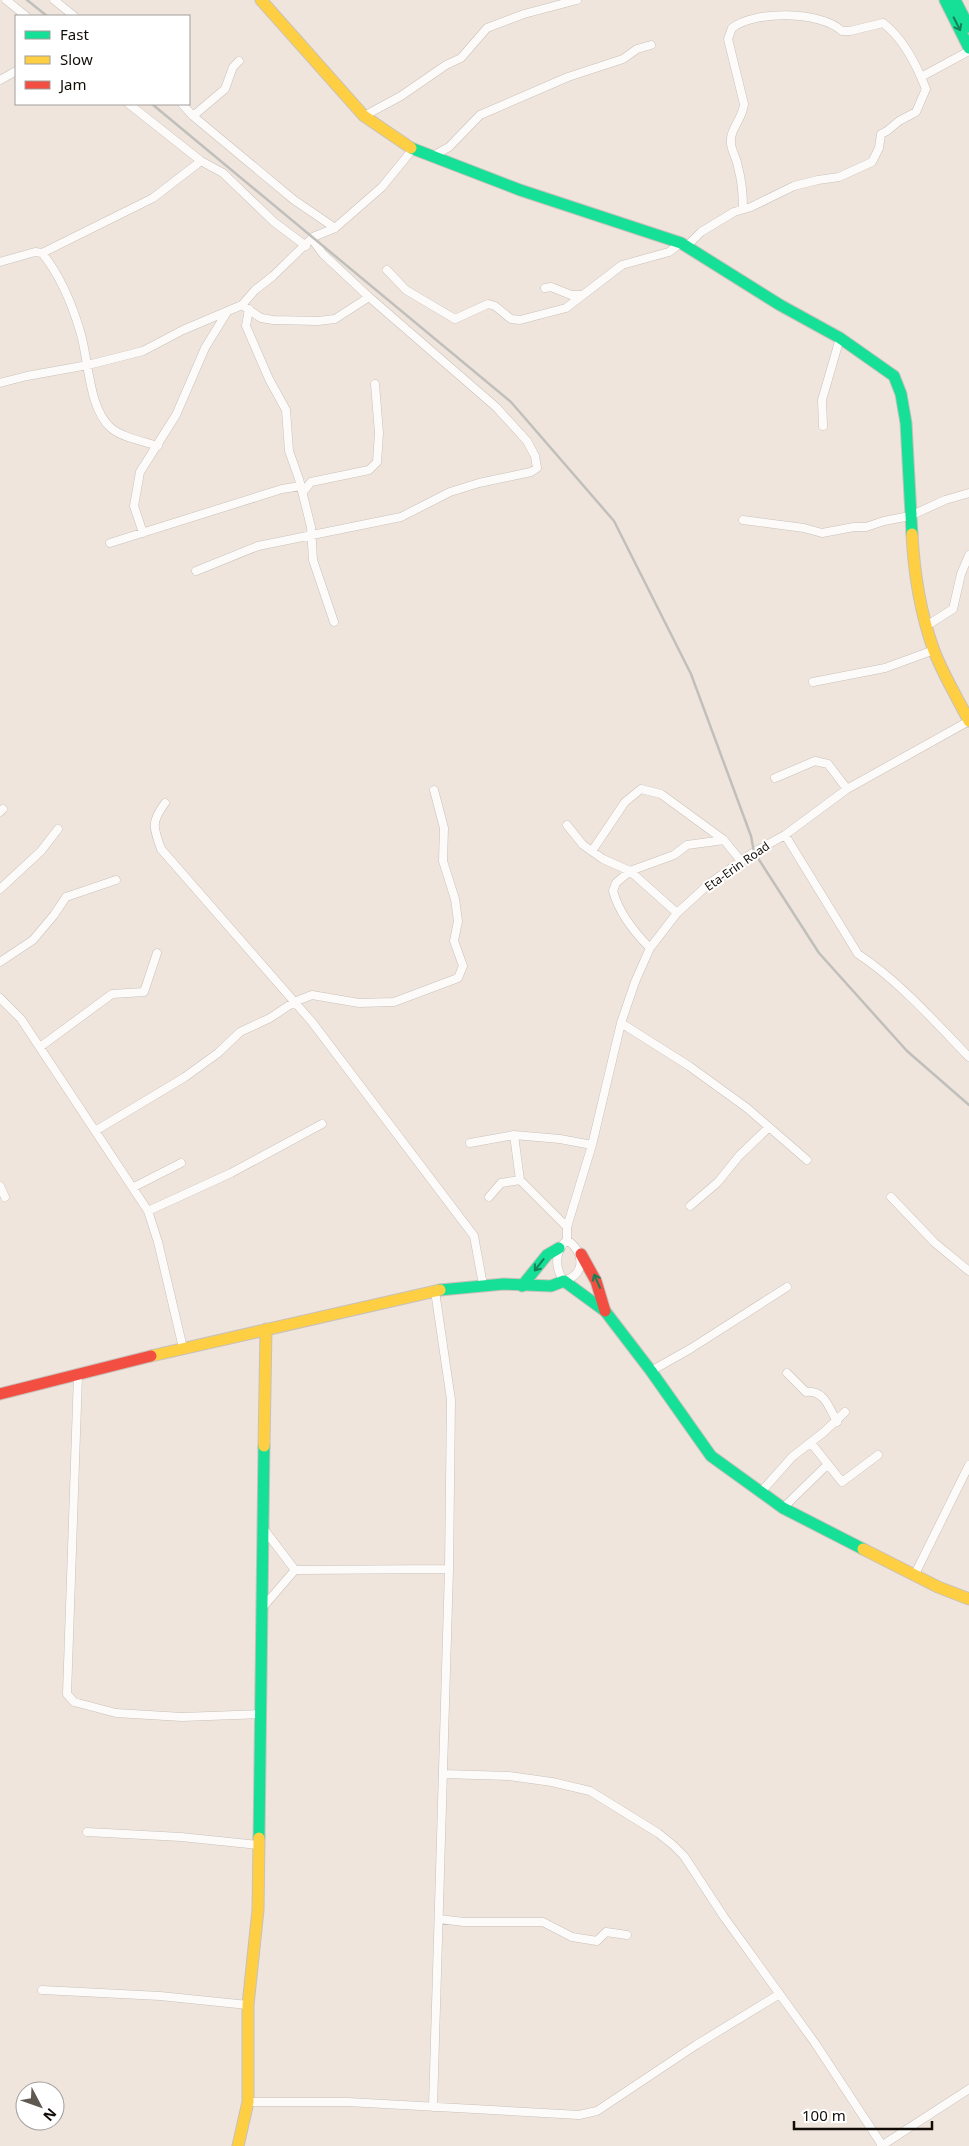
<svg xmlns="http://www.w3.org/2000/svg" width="969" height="2146" font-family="'Noto Sans',sans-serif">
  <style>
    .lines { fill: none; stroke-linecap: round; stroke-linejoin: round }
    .street-casing { stroke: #c8c1ba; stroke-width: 9 }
    .fast-casing { stroke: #c8c1ba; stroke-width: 13 }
    .slow-casing { stroke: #c8c1ba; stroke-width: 13 }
    .jam-casing { stroke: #c8c1ba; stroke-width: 13 }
    .street { stroke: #fdfbfa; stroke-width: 8 }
    .fast { stroke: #16e098; stroke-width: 11 }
    .slow { stroke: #ffcf43; stroke-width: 11 }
    .jam { stroke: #f24e42; stroke-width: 11 }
    .rail { stroke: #c1bfbc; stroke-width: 2.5 }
    .oneway { stroke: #158157 }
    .labels { text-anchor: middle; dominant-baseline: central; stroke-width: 4; stroke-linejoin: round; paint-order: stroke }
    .street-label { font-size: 12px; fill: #130d07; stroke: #fff }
  </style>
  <rect width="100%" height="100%" fill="#efe5dc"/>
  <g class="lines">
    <defs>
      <path id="street" d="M6,0L26,16
        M54,0L74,16
        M921,77L969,51
        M0,80L16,71
        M129,104L201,161L223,173L274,222L306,246
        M182,104L193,116L294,200L335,228
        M193,116L225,89L233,67L239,61
        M364,116L401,96L446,65L461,58L487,28L524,14L577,0
        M433,156L449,147L480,115L568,77L623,59L637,49L651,45
        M687,246L701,232L734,212L751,207L794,186L818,180L839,177L872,162L879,148L881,134L887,131L899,121L916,112L926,89C917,66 903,38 883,23L850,31H842C821,11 755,10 732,28L728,39L744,104C743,119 729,129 731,144C732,152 737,159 738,167C742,181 743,194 743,209
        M42,253C59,274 72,304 80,331C89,359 88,408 111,428C123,438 143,441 158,446
        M0,262L35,252L42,253L153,198L201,161
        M387,270L406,290L455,319L488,304L495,306L511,319L520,320L566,308L622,265L669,252L681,243
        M545,288L551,287L571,295H583
        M246,308L261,318L273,320L318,321L335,319L369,297
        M249,309L246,326L269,379L286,410L289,451L299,479L311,527L313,560L334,622
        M0,383L27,376L88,365L143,351L183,330L242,305L255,290L273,276L313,237L335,228L382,187L413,149
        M823,426L822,400L840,338
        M303,492L311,482L369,470L377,462L379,433L375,384
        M743,520L804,528L822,533L854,527H866L884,521L910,516L945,500L969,493
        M143,533L134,506L140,472L176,415L205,348L227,312
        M110,543L282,489L301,486
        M196,571L258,546L401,517L450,492L479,483L531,472L537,468L535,456L527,441L496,407L369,297L323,254L312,239
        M926,626L953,609L961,574L969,555
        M813,682L885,668L934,650
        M775,778L815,761L828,764L847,789
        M165,803C151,822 153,827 161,849L312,1022L474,1236L483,1285
        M0,812L3,809
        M567,825L583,845L603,859L630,871L677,913
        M785,835L858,954C898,980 936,1023 969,1057
        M592,851L625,802L641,789L661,794L724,840L741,861
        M0,889L41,851L58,829
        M650,948C634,932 619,913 613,891L616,883L630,871L674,855L687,845L724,840
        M0,962L33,940L54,915L66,897L116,880
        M0,998L21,1019L148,1211L158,1242L183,1348
        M621,1023L689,1066L747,1108L807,1160
        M40,1047L112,994L144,992L157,953
        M95,1131L185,1077L218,1053L240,1032L270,1018L294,1002L312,995L359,1003L394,1002L458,978L463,966L454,941L458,921L455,899L443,861L444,828L434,790
        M514,1135L520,1180L567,1227
        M470,1143L514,1135L560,1139L592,1145
        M0,1186L5,1197
        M134,1187L181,1163
        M489,1197L501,1183L520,1180
        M891,1197L935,1243L969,1271
        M690,1206L718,1182L739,1156L769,1127
        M148,1211L231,1173L322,1124
        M567,1240V1227L592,1145L621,1023L635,982L650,948L677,913L710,883L754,852L785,835L847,789L969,721
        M567,1240C584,1252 587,1273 564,1281C554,1268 555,1250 567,1240Z
        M651,1371L690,1349L787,1287
        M787,1373L806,1392C825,1390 829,1408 837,1422
        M78,1375L67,1694L74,1702L116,1713L182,1717L261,1714
        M811,1443L842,1482L878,1455
        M761,1492L792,1457L824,1432L845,1412
        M783,1508L828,1464
        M263,1528L295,1570
        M915,1574L969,1465
        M263,1607L295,1570L449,1569
        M443,1774L509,1776L552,1782L590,1791L658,1833L673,1845L684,1856L724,1917L815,2043L882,2145
        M87,1832L181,1837L258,1845
        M439,1919L464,1922H543L572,1937L597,1941L606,1932L627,1935
        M42,1990L160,1996L248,2005
        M248,2102H348L579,2115L597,2111L696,2045L778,1995
        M433,2107L449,1569L451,1400L435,1291
        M881,2146L969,2089"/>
      <path id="fast" d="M945,0L969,48
        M955,0L969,27
        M411,148L520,190L681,243L780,305L840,338L894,376L901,394L906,423L912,534
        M522,1286L547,1255L559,1248
        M440,1290L504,1284L551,1286L564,1281L605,1311L651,1371L711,1456L783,1508L863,1549
        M259,1838L264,1446"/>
      <path id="slow" d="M261,0L364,116L411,148
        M912,534C914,573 920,611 933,648C942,673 957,697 969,721
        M151,1356L440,1290
        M264,1446L266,1329
        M863,1549L938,1587L969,1599
        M238,2146L248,2102V2005L258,1910L259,1838"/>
      <path id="jam" d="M581,1254L596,1281L605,1311
        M0,1394L151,1356"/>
    </defs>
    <!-- street casing -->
    <use href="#street" class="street-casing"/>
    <!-- fast casing -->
    <use href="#fast" class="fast-casing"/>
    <!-- slow casing -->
    <use href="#slow" class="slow-casing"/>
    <!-- jam casing -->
    <use href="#jam" class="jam-casing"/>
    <!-- street -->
    <use href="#street" class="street"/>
    <!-- fast -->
    <use href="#fast" class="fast"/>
    <!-- slow -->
    <use href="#slow" class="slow"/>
    <!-- jam -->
    <use href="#jam" class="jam"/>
    <!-- rail -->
    <path class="rail" d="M27,0L47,16
      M152,104L511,402L614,521L691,674L751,836L754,852L819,953L907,1051L969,1105"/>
  </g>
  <!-- one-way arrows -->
  <defs><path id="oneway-shaft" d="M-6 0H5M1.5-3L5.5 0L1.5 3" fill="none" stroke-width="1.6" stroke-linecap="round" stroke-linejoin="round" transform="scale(1.25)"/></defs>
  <g class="oneway">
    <use href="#oneway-shaft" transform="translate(957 24) rotate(63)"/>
    <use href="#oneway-shaft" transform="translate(539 1265) rotate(128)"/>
    <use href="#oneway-shaft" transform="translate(597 1281) rotate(-114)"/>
  </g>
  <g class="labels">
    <!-- street labels -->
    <g class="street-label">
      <text transform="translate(737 866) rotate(-35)">Eta-Erin Road</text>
    </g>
  </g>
  <!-- legend -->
  <rect x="15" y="15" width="175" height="90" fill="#ffffff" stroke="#a19e9c"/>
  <rect x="25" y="31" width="25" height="8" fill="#16e098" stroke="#a19e9c"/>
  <text x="60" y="40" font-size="15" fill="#130d07">Fast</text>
  <rect x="25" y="56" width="25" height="8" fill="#ffcf43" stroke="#a19e9c"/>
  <text x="60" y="65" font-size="15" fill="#130d07">Slow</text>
  <rect x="25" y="81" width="25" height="8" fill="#f24e42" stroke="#a19e9c"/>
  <text x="60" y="90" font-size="15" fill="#130d07">Jam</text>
  <!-- north arrow -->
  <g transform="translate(40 2106) rotate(131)"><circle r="24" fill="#ffffff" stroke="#a19e9c"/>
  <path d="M0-4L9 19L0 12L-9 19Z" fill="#605952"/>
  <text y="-8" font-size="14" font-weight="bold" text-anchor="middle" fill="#130d07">N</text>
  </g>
  <!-- scale -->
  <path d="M794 2121v8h138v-8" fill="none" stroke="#130d07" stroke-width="2.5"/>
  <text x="802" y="2121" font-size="15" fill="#130d07" stroke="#ffffff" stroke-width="4" paint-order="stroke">100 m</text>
</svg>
